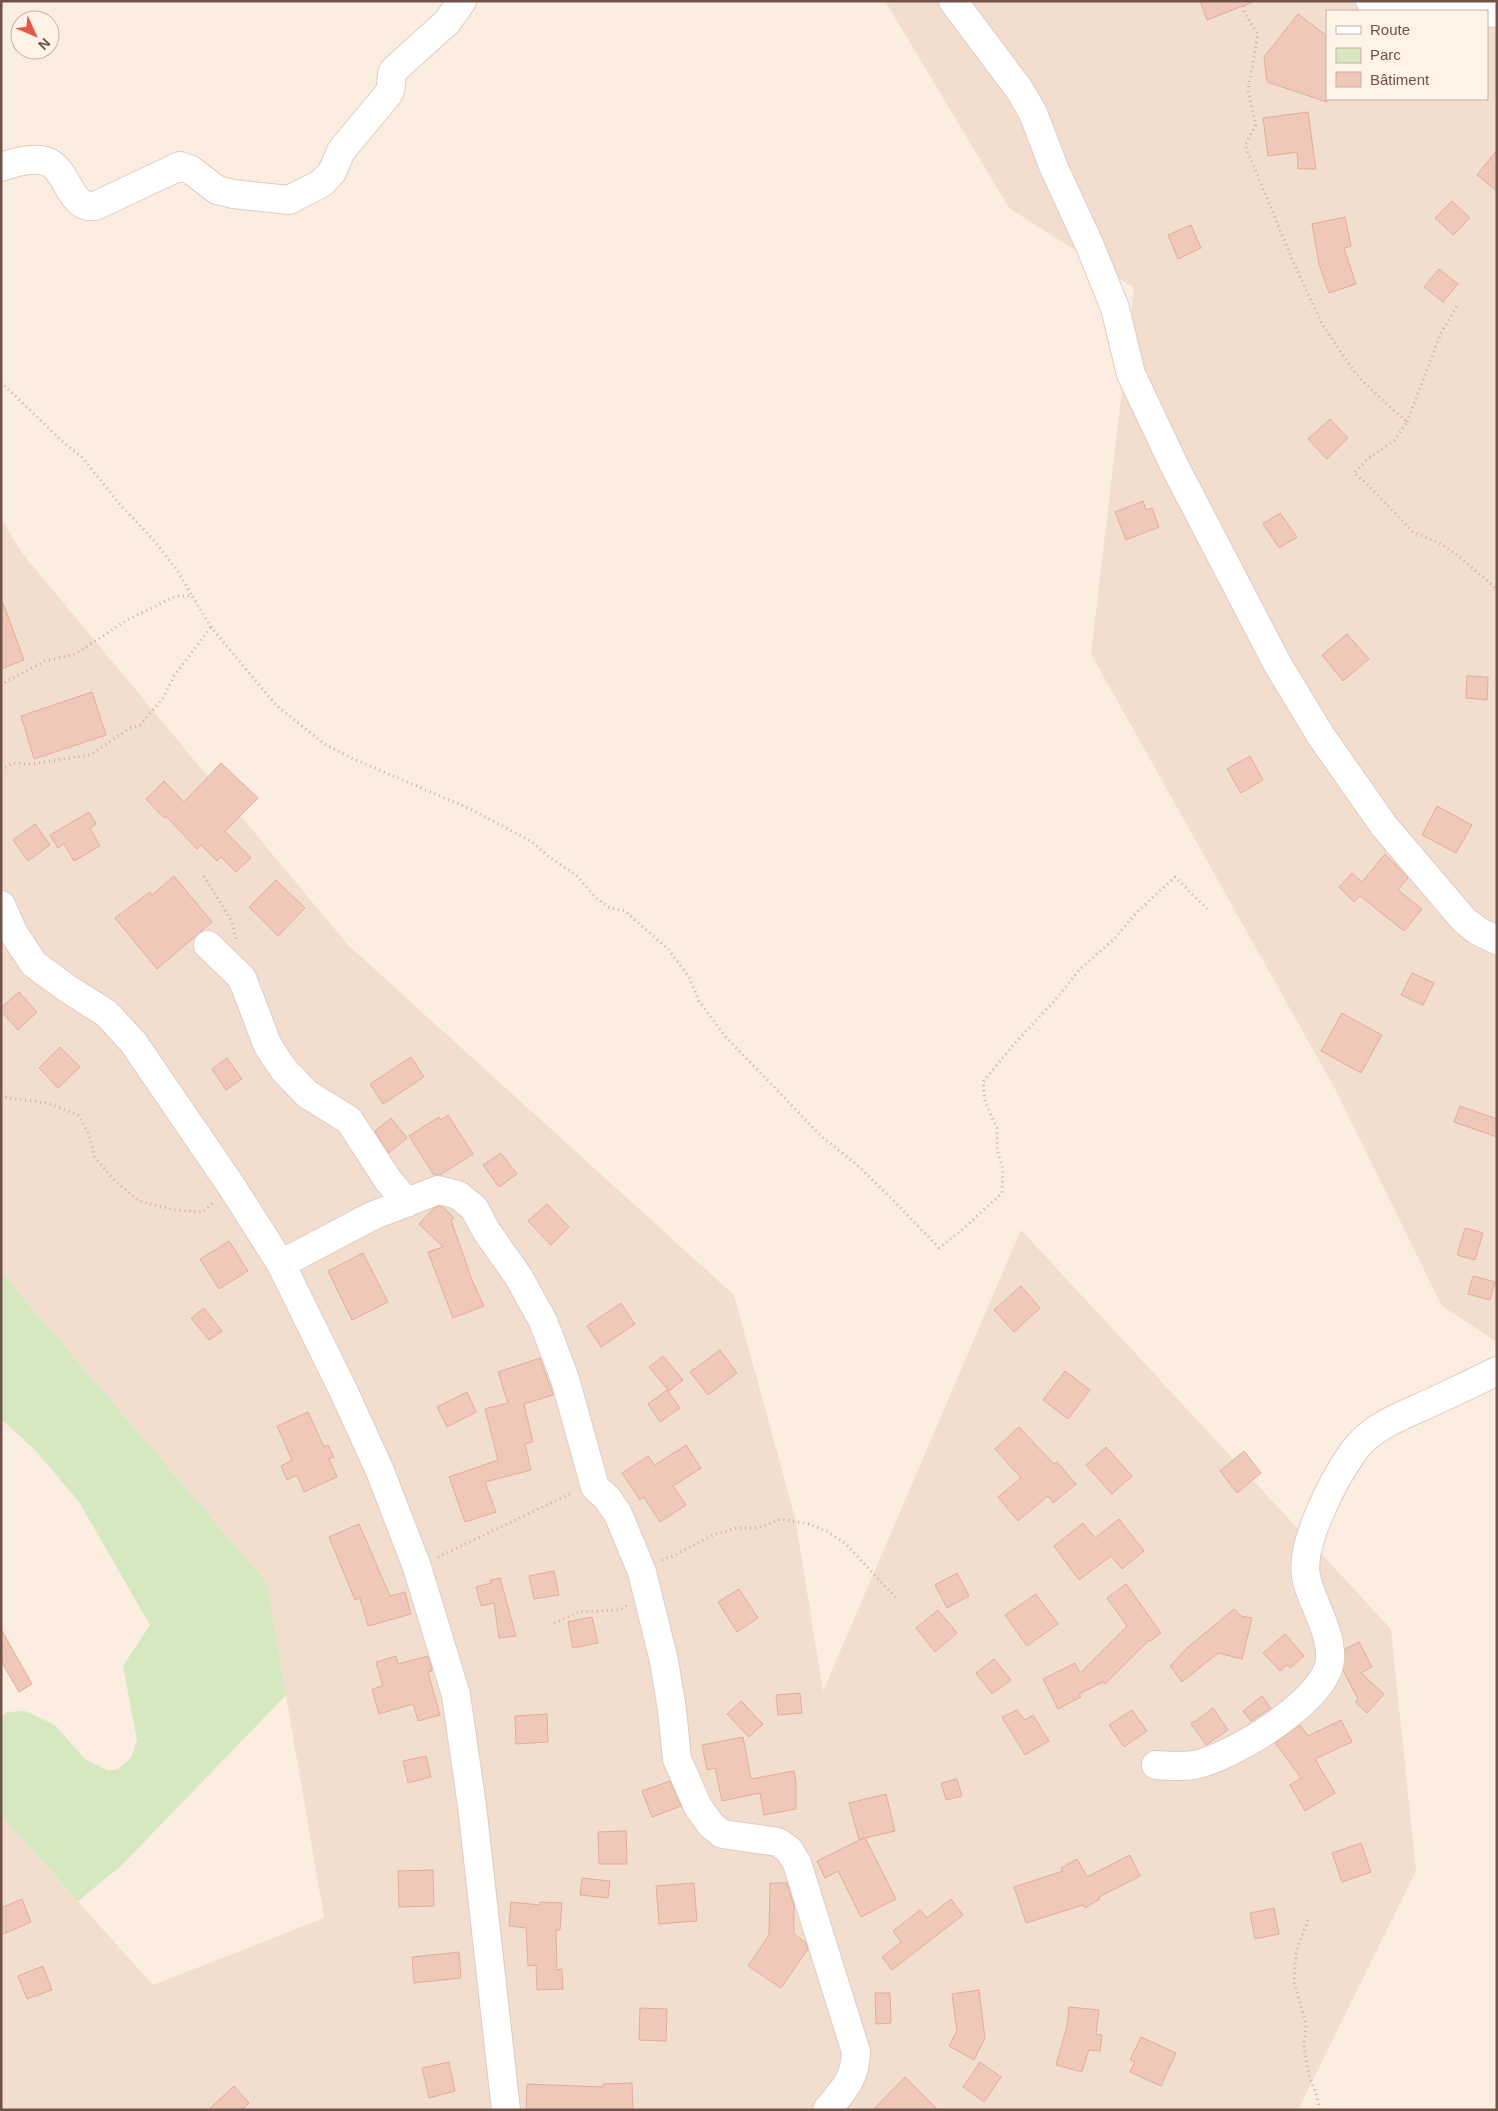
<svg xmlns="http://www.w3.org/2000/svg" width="1498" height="2111" font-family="Arial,sans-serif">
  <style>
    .residential { fill: #f2decf; fill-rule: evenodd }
    .green { fill: #d5e8c0 }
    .building { fill: #f0c8b9; stroke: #e2ad9a }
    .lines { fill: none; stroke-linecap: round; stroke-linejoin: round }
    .minor-casing { stroke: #e1cbc0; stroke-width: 30 }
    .path { stroke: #d4ac9d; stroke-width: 3; stroke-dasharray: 1 4; stroke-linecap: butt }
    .minor { stroke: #fff; stroke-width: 28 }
  </style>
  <rect width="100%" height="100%" fill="#fbeee0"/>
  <!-- residential -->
  <path class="residential" d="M885,1H1497V1342L1442,1306L1335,1089L1091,654L1134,288L1009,208ZM1327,11H1487V99H1327Z
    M1,518L22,553L348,945L734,1295L795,1518L823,1691L1021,1230L1391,1629L1416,1871L1298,2110H1V1816L153,1985L324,1918L267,1583L1,1272Z"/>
  <!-- green -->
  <path class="green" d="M1,1272L267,1583L286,1695L122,1865L78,1901L1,1816V1717L7,1712L25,1711L55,1725L85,1759L109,1771L118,1769L131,1758L137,1740L123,1666L150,1625L79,1502L35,1450L1,1419Z"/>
  <!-- building -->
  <path class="building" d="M1200,1H1253V2L1207,20Z
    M1298,14L1327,36V102L1267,82L1264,57Z
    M1308,112L1316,169H1298L1297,152L1268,156L1263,118Z
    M1497,150V191L1477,175Z
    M1452,201L1470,218L1453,235L1435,218Z
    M1345,217L1351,246L1344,248L1356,284L1329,293L1319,264L1312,224Z
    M1191,225L1201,248L1178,259L1168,235Z
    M1439,269L1458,284L1443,302L1424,287Z
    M1330,419L1348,438L1327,459L1308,439Z
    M1143,501L1146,510L1152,508L1159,527L1126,540L1115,512Z
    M1280,513L1297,537L1279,548L1263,524Z
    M1,603H3L24,660L1,669Z
    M1347,634L1369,659L1343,681L1322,655Z
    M1467,676L1488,677L1487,700L1466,698Z
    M92,692L106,735L34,759L21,716Z
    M1250,756L1263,780L1241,793L1227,769Z
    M221,763L258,798L225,831L251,858L236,872L221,857L217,861L201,845L197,849L166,816L164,818L146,799L164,781L184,802Z
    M1437,806L1472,825L1456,853L1422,835Z
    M89,812L96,824L90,828L100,846L74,861L64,844L58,848L50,835Z
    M35,824L50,845L28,861L13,840Z
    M1385,854L1408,878L1398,890L1422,909L1404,931L1360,896L1354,902L1339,887L1352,873L1362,882Z
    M174,876L212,922L157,969L115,918L150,892L152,895Z
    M276,880L305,908L278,936L249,907Z
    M1412,973L1434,983L1423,1005L1401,995Z
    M19,992L37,1012L18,1030L1,1011V1008Z
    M1342,1013L1382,1035L1361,1073L1321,1051Z
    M60,1047L80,1067L58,1088L39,1068Z
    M411,1057L424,1077L383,1104L370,1084Z
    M227,1058L242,1079L226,1090L212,1069Z
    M1460,1106L1497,1119V1137L1454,1122Z
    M448,1115L473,1154L440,1175H434L409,1136L439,1117L441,1120Z
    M391,1118L407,1138L389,1153L375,1131Z
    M501,1153L517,1174L499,1187L483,1165Z
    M547,1204L569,1227L551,1245L528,1221Z
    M439,1206L443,1207L454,1218L451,1220L472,1280L484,1306L453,1318L428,1252L443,1247L419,1224L434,1208Z
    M1465,1228L1483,1233L1475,1260L1457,1255Z
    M229,1241L248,1271L219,1289L200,1259Z
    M363,1253L388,1302L352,1320L328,1271Z
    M1473,1276L1495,1282L1490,1300L1468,1294Z
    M1021,1286L1040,1308L1014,1332L994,1310Z
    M621,1303L635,1324L601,1347L587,1326Z
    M204,1308L222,1331L209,1340L191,1318Z
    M720,1350L737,1373L708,1395L690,1372Z
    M663,1356L683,1380L669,1391L649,1367Z
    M540,1358L553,1395L524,1404L533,1442L525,1444L531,1470L485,1482L496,1512L465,1522L449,1477L498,1460L485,1409L508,1403L498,1372Z
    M1065,1371L1090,1390L1068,1419L1043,1400Z
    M667,1390L680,1408L660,1422L648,1404Z
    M467,1392L476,1412L447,1427L437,1407Z
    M308,1412L324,1447L328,1445L334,1457L329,1459L337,1477L304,1492L297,1475L287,1480L281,1466L292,1460L277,1426Z
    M1019,1427L1054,1464L1057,1462L1076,1484L1053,1503L1048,1496L1018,1521L998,1497L1021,1478L995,1449Z
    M686,1445L701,1468L673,1486L686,1505L660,1522L644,1497L640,1500L622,1473L648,1456L655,1465Z
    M1106,1447L1132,1476L1112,1494L1086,1465Z
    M1244,1451L1261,1473L1237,1493L1220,1471Z
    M1119,1519L1144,1551L1122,1569L1111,1556L1079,1580L1054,1546L1083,1523L1095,1538Z
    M359,1524L390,1596L405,1592L411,1614L368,1626L360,1598L355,1600L329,1537Z
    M554,1571L559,1595L534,1599L529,1576Z
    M957,1573L969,1596L947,1608L935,1585Z
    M500,1578L516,1636L499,1638L494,1603L481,1606L476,1587L491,1583L490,1580Z
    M1126,1584L1161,1633L1150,1641L1149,1640L1105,1684L1103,1682L1079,1694L1081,1697L1058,1709L1043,1679L1075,1663L1080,1673L1127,1626L1107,1598Z
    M739,1589L758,1618L737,1632L718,1602Z
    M1036,1594L1058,1624L1027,1646L1005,1615Z
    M1234,1609L1241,1616L1252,1618L1242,1659L1218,1653L1182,1682L1170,1666L1188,1647Z
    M938,1610L957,1633L935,1652L916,1628Z
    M592,1617L598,1643L573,1648L568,1622Z
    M1,1629L32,1684L19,1692L1,1661Z
    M1285,1634L1304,1656L1290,1668L1287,1665L1280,1671L1263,1653Z
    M1359,1642L1372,1667L1361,1673L1384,1694L1367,1713L1355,1702L1358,1699L1343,1670L1345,1649Z
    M396,1656L398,1664L428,1656L432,1671L428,1672L440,1715L418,1721L413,1704L379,1714L372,1689L383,1686L376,1662Z
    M994,1659L1011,1680L992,1694L976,1673Z
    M800,1693L802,1713L778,1715L776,1695Z
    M1262,1696L1271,1708L1251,1721L1243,1711Z
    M741,1701L763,1724L749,1737L727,1714Z
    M1213,1708L1228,1730L1206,1745L1191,1724Z
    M1017,1710L1025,1720L1033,1715L1049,1741L1025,1755L1002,1717Z
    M1132,1710L1147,1731L1124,1747L1109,1725Z
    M547,1714L548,1742L516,1744L515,1716Z
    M1341,1720L1352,1742L1315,1759L1335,1793L1305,1811L1290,1785L1301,1778L1275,1743L1300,1725L1308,1736Z
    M743,1737L751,1779L794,1771L796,1782V1809L764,1815L760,1793L722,1801L715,1768L707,1770L702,1745Z
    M426,1756L431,1777L408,1783L403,1761Z
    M957,1779L962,1796L946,1800L941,1783Z
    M670,1781L681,1806L652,1817L642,1791Z
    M886,1794L895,1831L865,1838L896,1899L861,1917L838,1871L825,1878L817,1861L864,1838L859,1840L849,1803Z
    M626,1831L627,1864H599L598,1832Z
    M1361,1843L1371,1872L1342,1882L1332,1853Z
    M1130,1855L1140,1876L1099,1897L1100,1899L1085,1908L1083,1905L1026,1923L1014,1887L1063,1871L1061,1868L1077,1859L1087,1877Z
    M433,1870L434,1906L399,1907L398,1871Z
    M582,1878L610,1881L608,1898L580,1895Z
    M694,1883L697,1921L659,1924L656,1886Z
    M770,1883H787L794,1906V1934L805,1942L808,1949L781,1988L748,1966L769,1935Z
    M22,1899L31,1922L1,1935V1908Z
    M951,1899L963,1915L892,1970L882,1957L901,1942L893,1931L920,1910L927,1918Z
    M511,1902L540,1905V1902L562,1903L560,1930H556L557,1970L562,1969L563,1989L537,1990L536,1965L528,1966L526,1928L509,1926Z
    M1274,1908L1279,1934L1255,1939L1250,1913Z
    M459,1952L461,1978L414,1983L412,1957Z
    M43,1966L52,1990L27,1999L18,1976Z
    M979,1990L985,2038L974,2060L949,2046L957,2031L952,1994Z
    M875,1993H890L891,2023L876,2024Z
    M1069,2007L1099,2010L1096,2034L1102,2035L1100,2051L1089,2050L1082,2072L1056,2065L1067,2026Z
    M640,2008L667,2009L666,2041L639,2040Z
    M1141,2037L1176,2053L1161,2086L1130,2072L1135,2062L1130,2060Z
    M449,2062L455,2091L429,2098L422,2068Z
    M980,2062L1001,2077L984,2102L963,2087Z
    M905,2077L938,2110H873Z
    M632,2083L633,2110H526L527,2084L603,2087V2084Z
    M234,2086L249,2103L242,2110H208Z"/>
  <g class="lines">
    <defs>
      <path id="minor" d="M953,1L1019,89L1033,113L1054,168L1090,246L1115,308L1131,374L1175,467L1278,665L1321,736L1384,826L1464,920L1478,931L1497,940
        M1370,1L1385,6L1471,11
        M1487,12L1497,13
        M1,167C14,162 37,156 50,163C69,174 70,209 95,206L180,166L191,170L217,190L233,194L289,200L322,183L332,172L341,151L389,93C393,85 390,78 393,71L447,22L462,1
        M1,905L14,934L34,964L68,989L106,1013L133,1042L232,1187L281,1264L344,1392L380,1471L417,1567L456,1695L472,1806L506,2110
        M208,945L242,978L268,1046L284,1070L307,1094L349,1120L388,1180L407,1203
        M281,1264L372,1216L438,1190L458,1195L474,1208L487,1232L518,1276L543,1321L565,1379L595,1487L607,1498L618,1514L642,1572L664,1661L672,1710L677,1759L698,1807L711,1825L722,1834L778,1842L789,1850L797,1863L856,2052C855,2080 843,2090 827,2110
        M1156,1765C1169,1766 1182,1767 1194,1765C1231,1758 1327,1700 1330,1660C1332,1633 1314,1607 1307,1581C1297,1548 1334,1479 1353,1452C1371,1426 1404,1415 1432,1402C1454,1392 1475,1382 1497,1371"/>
    </defs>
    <!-- minor casing -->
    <use href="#minor" class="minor-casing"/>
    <!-- path -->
    <path class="path" d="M1243,1L1244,12L1258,34L1248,90L1256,125L1245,145L1292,259L1322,324L1356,374L1381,399L1407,422L1395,440L1365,461L1354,473L1367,484L1413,532L1439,543L1456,554L1497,589
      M1,382L65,444L81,456L121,506L152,538L177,570L192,596
      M1407,422L1441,333L1457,306
      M1,686L7,681L45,661L75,654L127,620L176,596H192L211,627L276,705L323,743L349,757L468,808L531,841L549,857L576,875L597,899L610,908L625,911L669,950L689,977L699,1001L725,1036L822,1137L856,1164L892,1199L939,1248L963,1229L1002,1193L1003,1169L997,1150V1128L985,1102L983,1082L1014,1044L1056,999L1079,970L1114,939L1136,913L1175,877L1207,909
      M1,770L13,763L30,764L90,755L130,728L140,725L163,698L174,676L211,627
      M204,876L231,920L237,940
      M1,1095L8,1098L47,1103L78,1115L88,1132L95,1157L112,1178L139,1201L175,1210L203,1212L214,1202
      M438,1557L572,1493
      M662,1560L673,1556L713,1535L737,1528H758L781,1519L809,1524L828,1532L846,1544L898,1600
      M554,1623L579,1612L619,1610L628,1605
      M1308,1920L1296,1951L1294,1982L1306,2024L1304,2047L1309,2076L1316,2093L1320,2110"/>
    <!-- minor -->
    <use href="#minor" class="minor"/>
  </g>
  <!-- border -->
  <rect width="1498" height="2111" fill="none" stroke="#715249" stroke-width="5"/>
  <!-- legend -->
  <rect x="1326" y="10" width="162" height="90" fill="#fff2e6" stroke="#c6b2a7"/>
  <rect x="1336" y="26" width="25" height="8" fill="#ffffff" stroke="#c6b2a7"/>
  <text x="1370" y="35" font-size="15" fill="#715249">Route</text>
  <rect x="1336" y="48" width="25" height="15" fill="#d5e8c0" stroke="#c6b2a7"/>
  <text x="1370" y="60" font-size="15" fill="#715249">Parc</text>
  <rect x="1336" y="72" width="25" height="15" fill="#f0c8b9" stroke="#c6b2a7"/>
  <text x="1370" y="85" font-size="15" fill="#715249">Bâtiment</text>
  <!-- north arrow -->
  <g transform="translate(35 35) rotate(134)"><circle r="24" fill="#fff2e6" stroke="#c6b2a7"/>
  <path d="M0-4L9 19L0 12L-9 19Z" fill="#e35848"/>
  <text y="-8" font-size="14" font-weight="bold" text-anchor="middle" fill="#715249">N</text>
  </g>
</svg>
